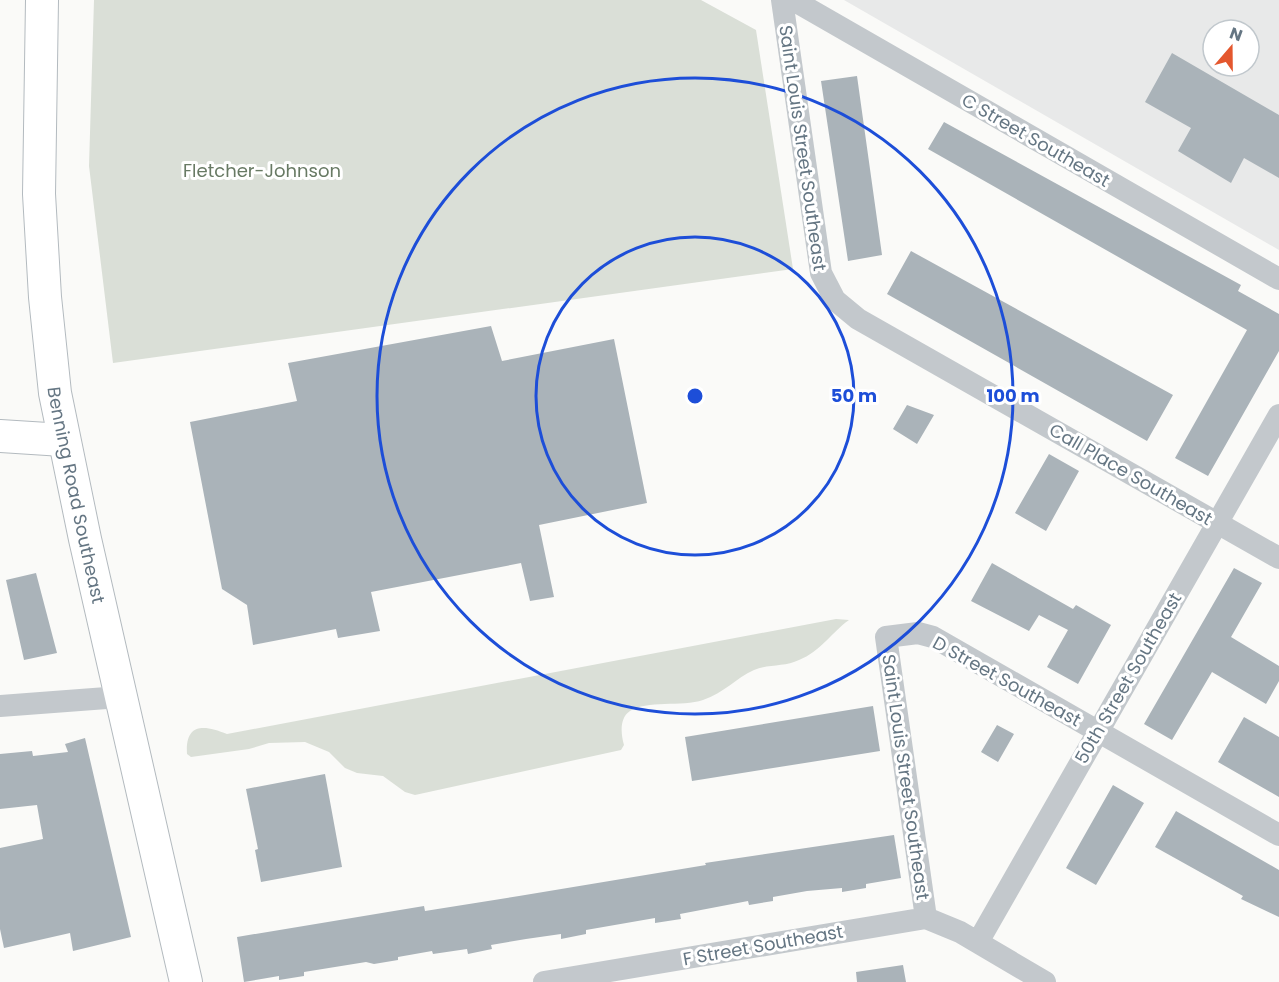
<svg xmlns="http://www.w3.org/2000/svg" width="1279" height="982" font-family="Poppins,sans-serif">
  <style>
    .built { fill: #e8e9e9; fill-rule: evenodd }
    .green { fill: #dadfd7 }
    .building { fill: #aab3b9 }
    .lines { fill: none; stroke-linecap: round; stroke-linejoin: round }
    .secondary-casing { stroke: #b3babf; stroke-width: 34 }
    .street { stroke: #c3c8cc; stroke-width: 22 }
    .secondary { stroke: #fff; stroke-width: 32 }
    .ring { fill: none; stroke: #1d4ed8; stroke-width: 3 }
    .labels { text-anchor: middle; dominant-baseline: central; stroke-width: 6; stroke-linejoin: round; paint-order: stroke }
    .street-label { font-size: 18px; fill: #657683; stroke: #fff }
    .park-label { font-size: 18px; fill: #687a64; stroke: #fff }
    .centre { fill: #1d4ed8; stroke: #fff; stroke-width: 3 }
    .ring-label { font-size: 18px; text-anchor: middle; font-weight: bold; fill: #1d4ed8; stroke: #fff; stroke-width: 6; stroke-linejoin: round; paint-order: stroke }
  </style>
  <rect width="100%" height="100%" fill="#fafaf8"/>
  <!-- built -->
  <path class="built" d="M844,0H1279V250ZM1213,30H1249V66H1213Z"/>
  <!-- green -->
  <path class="green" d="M94,0H701L756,30L793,269L113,363L89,166Z
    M836,619L849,620C832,632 820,652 799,660C785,667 768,664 754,670C736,678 724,693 703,700C682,707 646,700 630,711C619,718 621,735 624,745L621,750L415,795L405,792L383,776L357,773L345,768L329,752L305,742L269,743L249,749L191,757L187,754C185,722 205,725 227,734Z"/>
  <!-- building -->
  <path class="building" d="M1172,53L1279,115V178L1244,158L1231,183L1178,151L1191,128L1145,102Z
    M857,76L882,255L848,261L821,81Z
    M944,122L1241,285L1238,291L1279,314V351L1208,476L1175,458L1247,330L928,149Z
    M911,251L1173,395L1147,441L887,294Z
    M491,326L502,361L614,339L647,503L539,525L554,597L530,601L521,563L371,592L380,631L338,638L336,629L253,645L247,605L222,589L190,422L297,401L288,363Z
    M907,405L934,415L917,444L893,429Z
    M1049,454L1079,471L1046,531L1015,513Z
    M992,563L1073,609L1076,605L1111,625L1078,684L1047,667L1068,630L1039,615L1029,631L971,601Z
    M1234,568L1262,583L1231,637L1279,666V681L1266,704L1212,672L1172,740L1144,724Z
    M36,573L57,653L24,660L6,580Z
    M873,706L880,751L692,781L685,737Z
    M1244,717L1279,737V797L1218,762Z
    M997,725L1014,734L998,762L981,752Z
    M85,738L131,937L73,951L70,933L4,948L0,929V848L43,839L37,805L0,809V754L32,751L33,756L68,752L65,744Z
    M325,774L342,867L261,882L255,850L258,849L246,789Z
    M1113,785L1144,803L1096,885L1066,868Z
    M1176,811L1279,870V917L1241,899L1243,896L1155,847Z
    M894,835L901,878L866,884V888L842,892V888L807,891L773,897V901L749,905L748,901L680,914L681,919L655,923V918L586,930V934L561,939V934L526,939L491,945L492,949L468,954L467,949L433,954L432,951L398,957V960L374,964L366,962L304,972V976L279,980V976L244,982L237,937L424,906L425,911L519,896L706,865L705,863Z
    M903,965L906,982H857L856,972Z"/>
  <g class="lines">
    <defs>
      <g id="secondary">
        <path id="s1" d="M42,0L39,194L45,297L55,393L85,539L186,982"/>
        <path d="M0,436L63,440"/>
      </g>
    </defs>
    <!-- secondary casing -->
    <use href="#secondary" class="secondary-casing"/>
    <!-- street -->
    <path class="street" d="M782,0L821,273L835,300L858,319L1279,558
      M793,0L1279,279
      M0,706L120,697
      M926,918L886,637L918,633L933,637L1279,835
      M978,942L1279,415
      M544,982L926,918L960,932L1045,982"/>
    <!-- secondary -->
    <use href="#secondary" class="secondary"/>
  </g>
  <!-- distance rings -->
  <g class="ring">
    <circle cx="695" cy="396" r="159"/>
    <circle cx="695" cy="396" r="318"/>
  </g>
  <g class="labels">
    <!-- street labels -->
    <g class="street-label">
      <text transform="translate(1036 140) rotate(30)">C Street Southeast</text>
      <text transform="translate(803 148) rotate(82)">Saint Louis Street Southeast</text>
      <text transform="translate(1131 474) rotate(30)">Call Place Southeast</text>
      <text stroke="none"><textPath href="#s1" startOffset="498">Benning Road Southeast</textPath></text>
      <text transform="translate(1128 678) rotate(-60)">50th Street Southeast</text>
      <text transform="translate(1007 681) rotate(29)">D Street Southeast</text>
      <text transform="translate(906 777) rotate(82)">Saint Louis Street Southeast</text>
      <text transform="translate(763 945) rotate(-10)">F Street Southeast</text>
    </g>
    <!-- park labels -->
    <g class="park-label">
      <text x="262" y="170">Fletcher-Johnson</text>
    </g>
  </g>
  <circle cx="695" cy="396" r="9" class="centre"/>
  <g class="ring-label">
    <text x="854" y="402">50 m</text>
    <text x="1013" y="402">100 m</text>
  </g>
  <!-- north arrow -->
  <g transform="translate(1231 48) rotate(20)"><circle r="28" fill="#ffffff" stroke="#c1c8cd" stroke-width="1.5"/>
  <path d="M0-4.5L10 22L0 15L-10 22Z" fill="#e4572e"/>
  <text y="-9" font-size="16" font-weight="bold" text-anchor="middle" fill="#657683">N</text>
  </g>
</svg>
